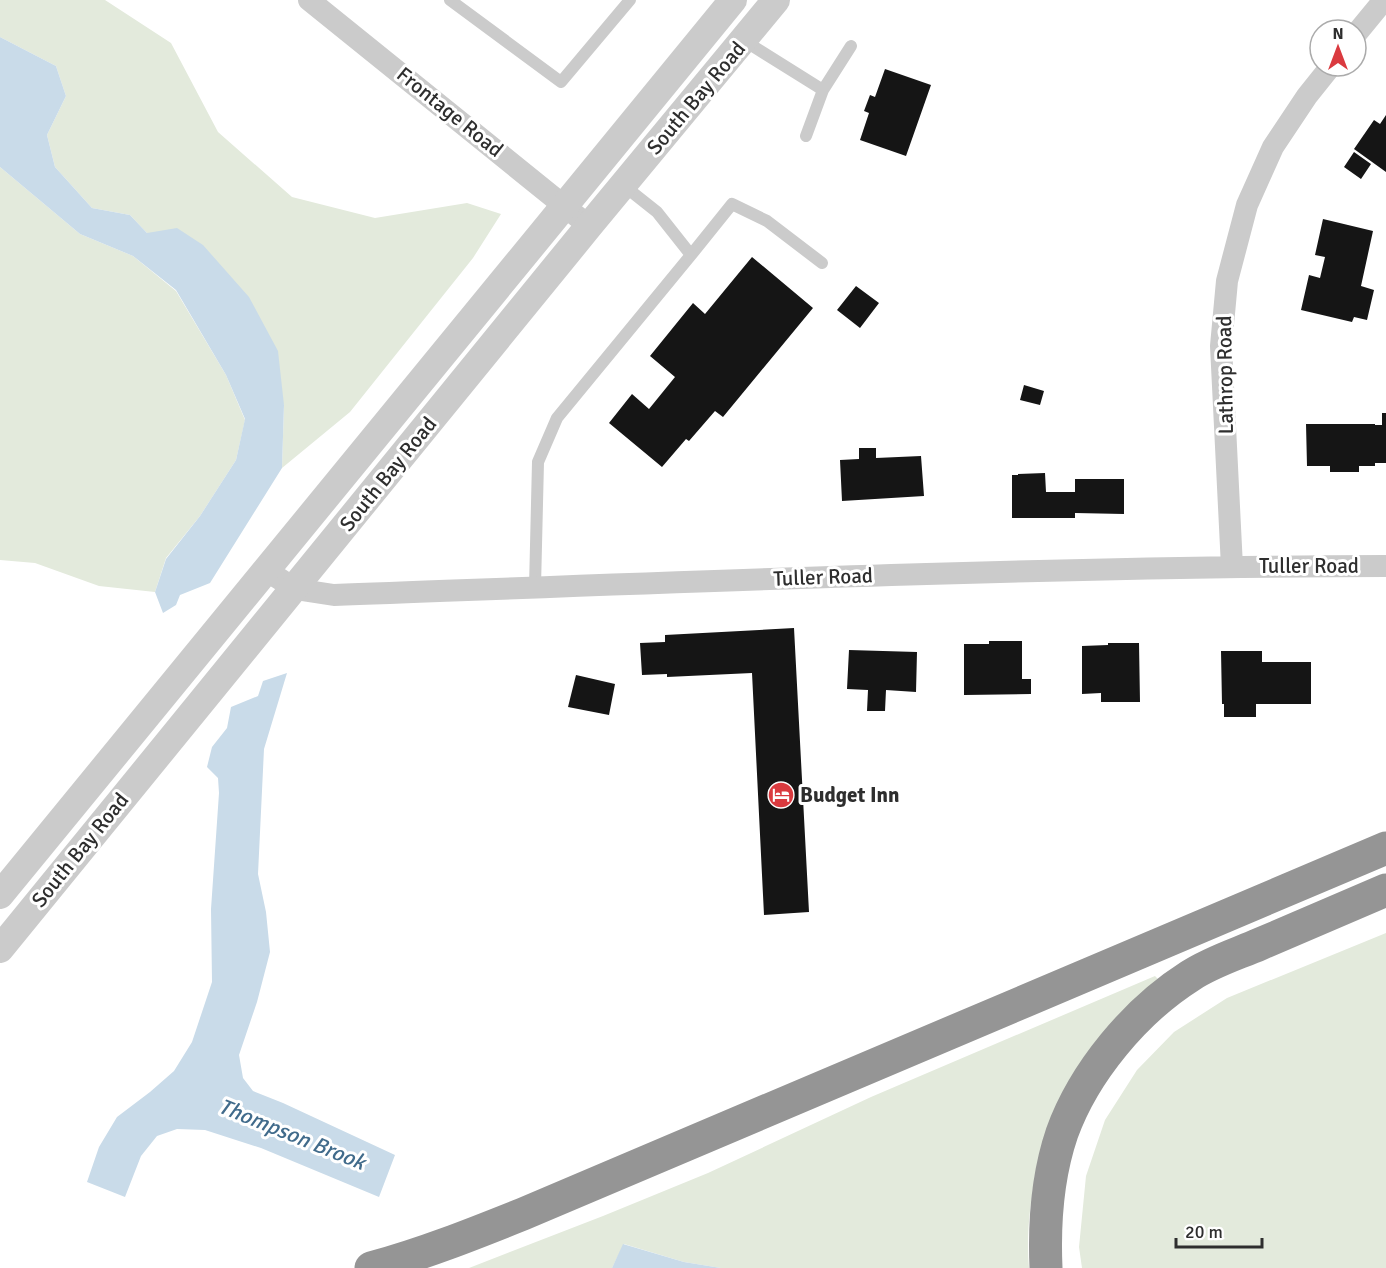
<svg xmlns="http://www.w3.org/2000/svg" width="1386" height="1268" font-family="Signika,sans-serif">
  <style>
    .green { fill: #e3eadc }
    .water { fill: #c9dbe9 }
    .building { fill: #151515 }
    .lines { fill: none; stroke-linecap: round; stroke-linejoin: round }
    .service { stroke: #cbcbcb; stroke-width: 12 }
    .minor { stroke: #cbcbcb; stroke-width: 22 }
    .tertiary { stroke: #cbcbcb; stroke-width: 28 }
    .motorway { stroke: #959595; stroke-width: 33 }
    .labels { text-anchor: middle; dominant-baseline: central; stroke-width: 6; stroke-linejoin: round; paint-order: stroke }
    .street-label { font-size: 21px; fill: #2e2e2e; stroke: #fff }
    .poi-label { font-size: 21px; font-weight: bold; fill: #2e2e2e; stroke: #fff; text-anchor: start }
    .water-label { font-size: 22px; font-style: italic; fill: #416b8b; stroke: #fff }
  </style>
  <rect width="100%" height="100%" fill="#fff"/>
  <!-- green -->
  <path class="green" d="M0,0H105L171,43L218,132L292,197L375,218L467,203L501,214L473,258L350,412L282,468L284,405L147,233L130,215L92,208L55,167L47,135L66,96L56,66L0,37Z
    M0,167L80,234L133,256L176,291L226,375L245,420L236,460L200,516L166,558L155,592L99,586L35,563L0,560Z
    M1386,933V1268H1082L1079,1247L1086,1176L1105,1120L1137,1070L1174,1032L1227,998Z
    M1155,976L1158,979L1035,1175C1030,1206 1026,1236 1029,1268H721L684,1262L624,1244L612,1268H469L603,1216L708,1173L871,1097Z"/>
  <!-- water -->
  <path class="water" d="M0,37L56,66L66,96L47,135L55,167L92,208L130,215L147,233L177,228L203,245L249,297L278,351L284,405L282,468L210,583L180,595L176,605L163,613L155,592L166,559L200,516L236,460L245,419L226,375L176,290L133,256L80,234L0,167Z
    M287,673L264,749L258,874L266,912L270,952L257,1002L239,1055L243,1078L253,1091L283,1103L395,1155L379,1197L261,1148L205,1130L177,1129L157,1136L141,1156L125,1197L87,1182L99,1147L117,1117L150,1092L174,1071L192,1042L212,982L211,909L219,793L218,778L207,767L212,747L227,728L231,707L258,696L263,681Z
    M623,1244L684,1262L721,1268H612Z"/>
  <!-- building -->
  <path class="building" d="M885,69L931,85L906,156L860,140L869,113L864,111L870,95L875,97Z
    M1386,115V172L1354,149L1374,120L1380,124Z
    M1354,152L1371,164L1361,179L1344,167Z
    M1323,219L1373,231L1361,286L1374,290L1367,320L1354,317L1352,322L1301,310L1309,275L1320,278L1325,257L1315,255Z
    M752,257L813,308L723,417L715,411L689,441L686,439L662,467L609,423L632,394L649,409L675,377L650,356L693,303L705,314Z
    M856,286L879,303L860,328L837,310Z
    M1024,385L1044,391L1040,405L1020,400Z
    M1382,413H1386V463H1375V466H1359V472H1330V466H1307L1306,424H1375V425H1382Z
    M859,448H876V458L921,456L924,496L842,501L840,460L859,459Z
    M1045,473L1046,492H1075V479H1124V514L1075,513V518H1012V475H1018V474Z
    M794,628L809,912L764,915L752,673L667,677V674L642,675L640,643L665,642V635Z
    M989,641H1022V679H1031V694L964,695V644H989Z
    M1108,643H1139L1140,702H1101V693L1082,694V646L1108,645Z
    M849,650L917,652L916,692L886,690L885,711H867L868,690L847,689Z
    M1221,651H1262V662H1311V704H1256V717H1224V704H1222Z
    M576,675L615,684L609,715L568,707Z"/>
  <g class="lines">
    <!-- service -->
    <path class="service" d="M450,0L561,82L630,0
      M743,40L823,90L851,46
      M806,136L823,90
      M691,255L732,204L767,221L822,263
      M535,587L538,462L557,418L691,255L657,212L623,185"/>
    <!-- minor -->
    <path class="minor" d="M309,0L589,226
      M1356,34L1384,0
      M1232,567L1221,346L1227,281L1247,205L1273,147L1307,96L1331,66
      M266,570L295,589L334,595C685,582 1035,567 1386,566"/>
    <!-- tertiary -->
    <path class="tertiary" d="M0,895L733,0
      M0,949L589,226L776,0"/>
    <!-- motorway -->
    <path class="motorway" d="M371,1268C423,1254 473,1234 523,1214L1386,848
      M1046,1268C1044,1222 1047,1177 1062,1133C1084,1072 1135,1011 1190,976C1211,962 1237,954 1260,944C1302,926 1344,908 1386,890"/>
  </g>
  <!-- icons -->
  <defs>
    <symbol id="hotel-disc" viewBox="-11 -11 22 22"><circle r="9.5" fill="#da3a3f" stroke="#fff"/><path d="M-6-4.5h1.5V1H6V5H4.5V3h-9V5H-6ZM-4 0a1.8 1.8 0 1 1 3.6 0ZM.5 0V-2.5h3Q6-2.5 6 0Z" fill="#fff"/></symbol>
  </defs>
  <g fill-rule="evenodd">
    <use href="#hotel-disc" x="766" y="780" width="30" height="30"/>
  </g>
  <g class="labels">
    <!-- street labels -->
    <g class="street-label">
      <text transform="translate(696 98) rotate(-50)">South Bay Road</text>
      <text transform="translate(450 112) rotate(39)">Frontage Road</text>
      <text transform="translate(1225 375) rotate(-91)">Lathrop Road</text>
      <text transform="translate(388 474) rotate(-51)">South Bay Road</text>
      <text x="1309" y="566">Tuller Road</text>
      <text transform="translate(823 577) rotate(-2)">Tuller Road</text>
      <text transform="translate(80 850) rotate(-51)">South Bay Road</text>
    </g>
    <!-- poi labels -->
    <g class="poi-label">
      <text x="800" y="795">Budget Inn</text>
    </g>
    <!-- water labels -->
    <g class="water-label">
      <text transform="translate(292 1134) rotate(22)">Thompson Brook</text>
    </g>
  </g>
  <!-- north arrow -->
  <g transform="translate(1338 48)"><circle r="28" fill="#ffffff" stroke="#ababab" stroke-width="1.5"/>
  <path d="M0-4.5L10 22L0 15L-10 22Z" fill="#da3a3f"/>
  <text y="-9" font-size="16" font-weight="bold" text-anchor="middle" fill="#2e2e2e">N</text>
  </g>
  <!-- scale -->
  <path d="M1176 1238v9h86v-9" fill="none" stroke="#2e2e2e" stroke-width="3"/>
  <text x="1185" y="1238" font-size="18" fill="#2e2e2e" stroke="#ffffff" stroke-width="4.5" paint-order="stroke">20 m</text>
</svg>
